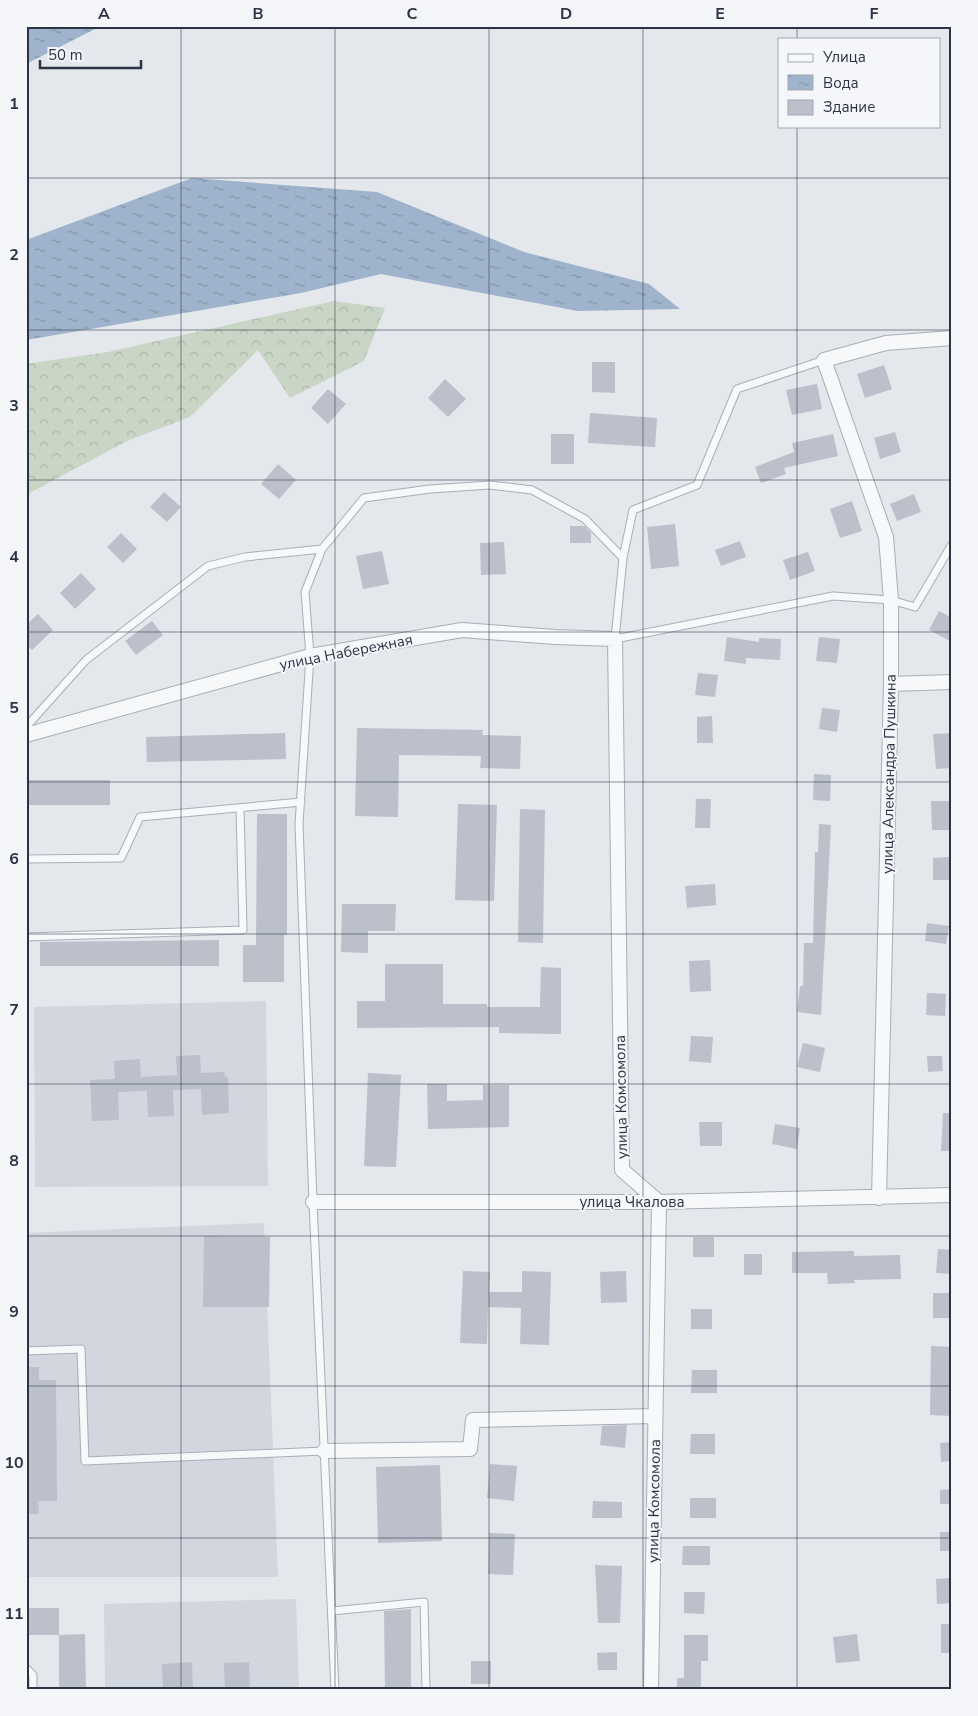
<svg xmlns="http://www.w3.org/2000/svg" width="978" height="1716" font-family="'Nunito Sans',sans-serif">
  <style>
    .built { fill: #d2d6de }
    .forest { fill: url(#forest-crowns) }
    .water { fill: url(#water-ripples) }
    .building { fill: #bbc0ca }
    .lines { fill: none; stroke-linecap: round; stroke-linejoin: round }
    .service-casing { stroke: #a9aeb7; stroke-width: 9 }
    .minor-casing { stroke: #a9aeb7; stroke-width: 16 }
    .service { stroke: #f7f8fa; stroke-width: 7 }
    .minor { stroke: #f7f8fa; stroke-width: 14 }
    .grid { fill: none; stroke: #2b3445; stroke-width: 1; stroke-opacity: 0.55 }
    .labels { text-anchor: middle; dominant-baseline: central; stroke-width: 4; stroke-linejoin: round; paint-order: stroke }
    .street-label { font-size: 15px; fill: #2b3445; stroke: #f4f6f9 }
    .neatline { fill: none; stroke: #2b3445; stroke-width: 2 }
    .grid-label { font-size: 16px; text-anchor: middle; font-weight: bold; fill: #2b3445 }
  </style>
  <defs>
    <pattern id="forest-crowns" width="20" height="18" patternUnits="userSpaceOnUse" patternTransform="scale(1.25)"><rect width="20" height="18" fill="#c9d6c5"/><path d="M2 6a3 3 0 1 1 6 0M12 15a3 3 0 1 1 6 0" fill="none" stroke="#adb8ab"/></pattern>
    <pattern id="water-ripples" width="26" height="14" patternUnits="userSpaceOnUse" patternTransform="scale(1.25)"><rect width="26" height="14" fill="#9fb4cc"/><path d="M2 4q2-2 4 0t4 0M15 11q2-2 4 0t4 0" fill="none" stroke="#8293a7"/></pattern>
  </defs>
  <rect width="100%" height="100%" fill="#e4e7ec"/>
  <!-- built -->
  <path class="built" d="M266,1001L268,1186L35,1187L34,1007Z
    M264,1223L278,1577H26V1233Z
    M296,1599L299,1690H105L104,1604Z"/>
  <!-- forest -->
  <path class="forest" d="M334,301L385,308L364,361L290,398L258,350L190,417L129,440L26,495V364L108,352Z"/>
  <!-- water -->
  <path class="water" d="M26,26H101L26,64Z
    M192,178L377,192L524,252L649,284L680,309L578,311L381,274L301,293L26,340V240Z"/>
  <!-- building -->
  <path class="building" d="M592,362H615V393L592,392Z
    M884,365L892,389L865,398L857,374Z
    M445,379L466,399L448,417L428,398Z
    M817,384L822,409L792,415L786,390Z
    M328,389L346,404L328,424L311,408Z
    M590,413L657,418L655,447L588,443Z
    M895,432L901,452L880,459L874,438Z
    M551,434H574V464H551Z
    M833,434L838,456L784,468L786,474L761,483L755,467L794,452L792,443Z
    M278,464L296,480L279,499L261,484Z
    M164,492L181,507L167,522L150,507Z
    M914,494L921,512L897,521L890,504Z
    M852,501L862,531L840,538L830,509Z
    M675,524L679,566L651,569L647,527Z
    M570,526H585L591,533V543H570Z
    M121,533L137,549L123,563L107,547Z
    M740,541L746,557L721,566L715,550Z
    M504,542L506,574L481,575L480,543Z
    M382,551L389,584L363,589L356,556Z
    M808,552L815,571L790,580L783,560Z
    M81,573L96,589L75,609L60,593Z
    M939,611L952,618V642L929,630Z
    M38,614L53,630L32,650L26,644V625Z
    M152,621L163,635L136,655L125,641Z
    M727,637L759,642V638L781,639L780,660L746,658V664L724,661Z
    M819,637L840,639L837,663L816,661Z
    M698,673L718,675L715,697L695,695Z
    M822,708L840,710L837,732L819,729Z
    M712,716L713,743H697V717Z
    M357,728L483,730L482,735L521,736L520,769L480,768L481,756L399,755L398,817L355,816Z
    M285,733L286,759L147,762L146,737Z
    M952,733V768L936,769L933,734Z
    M814,774L831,775L830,801L813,800Z
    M26,780H110V805H26Z
    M696,799H711L710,828H695Z
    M931,801H952V830H932Z
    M458,804L497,805L494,901L455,900Z
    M520,809L545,810L543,943L518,942Z
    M257,814H287V935H284V982H243V945H256Z
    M819,824L831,825L821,1015L797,1012L800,986H803L804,943H813L815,852H818Z
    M949,857V880H933V858Z
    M715,884L716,905L687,908L685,886Z
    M342,904H396L395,931H368V953L341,952Z
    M927,923L949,926L946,944L925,941Z
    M219,940V966H40V942Z
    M710,960L711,991L690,992L689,961Z
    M385,964H443V1004H487V1007H540L541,967L561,968V1034L499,1033V1027L357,1028V1001H385Z
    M927,993L946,994L945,1016L926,1015Z
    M691,1036L713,1037L711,1063L689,1061Z
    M803,1043L825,1048L820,1072L797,1067Z
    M200,1055L201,1073L224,1072L225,1077H228L229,1113L202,1115L201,1089L173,1090L174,1116L148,1117L147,1091L118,1092L119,1120L92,1121L90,1080L115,1079L114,1061L140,1059L141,1077L177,1075L176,1056Z
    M927,1056H942L943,1071L928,1072Z
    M368,1073L401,1075L396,1167L364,1166Z
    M427,1084H447V1101L483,1100V1085H509V1127L428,1129Z
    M943,1113H952V1151H941Z
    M699,1122H722V1146H700Z
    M775,1124L800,1128L797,1149L772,1144Z
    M204,1236L270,1237L269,1307H203Z
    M693,1237H714V1257H693Z
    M938,1249L952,1250V1274L936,1273Z
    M854,1251V1256L900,1255L901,1279L854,1280L855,1283L828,1284L827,1273H792V1252Z
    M744,1254H762V1275H744Z
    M463,1271L490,1272L489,1292H522V1271L551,1272L549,1345L520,1344L521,1308L488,1307L487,1344L460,1343Z
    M626,1271L627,1302L601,1303L600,1272Z
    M933,1293H952V1318H933Z
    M691,1309H712V1329H691Z
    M931,1346L952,1347V1416L930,1415Z
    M26,1367H39V1380H56L57,1501H38L39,1514H26Z
    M692,1370H717V1393H691Z
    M627,1425L625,1448L600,1445L602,1426Z
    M691,1434H715V1454H690Z
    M952,1442V1461L941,1462L940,1443Z
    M490,1464L517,1466L514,1501L487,1498Z
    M440,1465L442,1541L378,1543L376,1467Z
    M952,1489V1504H940V1490Z
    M690,1498H716V1518H690Z
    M593,1501L622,1502V1518H592Z
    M940,1532H952V1551H940Z
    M489,1533L515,1534L513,1575L488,1574Z
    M683,1546H710V1565H682Z
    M595,1565L622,1566L620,1623H598Z
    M952,1578V1603L937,1604L936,1579Z
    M684,1592H705L704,1614L684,1613Z
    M26,1608H59V1635H26Z
    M411,1609V1690H385L384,1611Z
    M941,1624H952V1653H941Z
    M85,1634L86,1690H59V1635Z
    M857,1634L860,1661L836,1663L833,1637Z
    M684,1635H708V1661H701V1690H677V1678H684Z
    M617,1652V1670H598L597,1653Z
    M471,1661H491V1684H471Z
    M192,1662L193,1690H163L162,1664Z
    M249,1662L250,1690H225L224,1663Z"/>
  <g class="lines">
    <defs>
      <path id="service" d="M824,360L737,389L697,485L633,510L623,558L615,639L833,596L891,600L915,607L952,544
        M26,727L86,660L208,566L245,557L322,549
        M26,859L121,858L140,817L301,802
        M26,937L243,930L240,808
        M26,1351L81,1349L85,1461L324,1451
        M332,1611L424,1602L426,1690
        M26,1668L33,1675V1690
        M335,1690L313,1202L299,824L310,656L305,592L322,549L364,498L430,489L490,485L532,490L585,519L623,558"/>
      <path id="minor" d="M891,684L952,682
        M26,735L310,656L462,630L555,637L615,639L622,1170L659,1202L651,1690
        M879,1198L891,684V600L886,537L824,360L886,343L952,338
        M313,1202H659L952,1195
        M324,1451L470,1449L473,1420L655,1416"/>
    </defs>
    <!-- service casing -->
    <use href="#service" class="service-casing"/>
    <!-- minor casing -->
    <use href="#minor" class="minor-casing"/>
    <!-- service -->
    <use href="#service" class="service"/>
    <!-- minor -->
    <use href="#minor" class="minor"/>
  </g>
  <!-- grid -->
  <path class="grid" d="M181,26V1690M335,26V1690M489,26V1690M643,26V1690M797,26V39M797,126V1690M26,178H952M26,330H952M26,480H952M26,632H952M26,782H952M26,934H952M26,1084H952M26,1236H952M26,1386H952M26,1538H952"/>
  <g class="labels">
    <!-- street labels -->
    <g class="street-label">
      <text transform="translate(346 652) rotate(-11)">улица Набережная</text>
      <text transform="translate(889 774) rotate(-89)">улица Александра Пушкина</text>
      <text transform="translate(621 1097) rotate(-91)">улица Комсомола</text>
      <text x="632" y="1202">улица Чкалова</text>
      <text transform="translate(654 1501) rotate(-89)">улица Комсомола</text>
    </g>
  </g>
  <!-- border -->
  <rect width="978" height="1716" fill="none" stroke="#f4f6f9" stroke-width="55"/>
  <!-- legend -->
  <rect x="778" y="38" width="162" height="90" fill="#f4f6f9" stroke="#a4a8b1"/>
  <rect x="788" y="54" width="25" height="8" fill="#f7f8fa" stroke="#a4a8b1"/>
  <text x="823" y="62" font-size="15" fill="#2b3445">Улица</text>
  <rect x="788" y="75" width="25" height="15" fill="url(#water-ripples)" stroke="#a4a8b1"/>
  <text x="823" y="88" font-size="15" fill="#2b3445">Вода</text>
  <rect x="788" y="100" width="25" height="15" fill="#bbc0ca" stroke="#a4a8b1"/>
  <text x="823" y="112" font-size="15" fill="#2b3445">Здание</text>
  <!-- scale -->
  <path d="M40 60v8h101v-8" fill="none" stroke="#2b3445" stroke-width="2.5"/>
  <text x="48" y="60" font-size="15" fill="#2b3445" stroke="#f4f6f9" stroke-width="4" paint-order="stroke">50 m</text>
  <rect x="28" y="28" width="922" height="1660" class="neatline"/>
  <g class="grid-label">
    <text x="104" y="19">A</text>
    <text x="258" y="19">B</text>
    <text x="412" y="19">C</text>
    <text x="566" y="19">D</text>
    <text x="720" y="19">E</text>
    <text x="874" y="19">F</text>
    <text x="14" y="109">1</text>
    <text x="14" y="260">2</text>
    <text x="14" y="411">3</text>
    <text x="14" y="562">4</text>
    <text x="14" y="713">5</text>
    <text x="14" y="864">6</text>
    <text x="14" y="1015">7</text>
    <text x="14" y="1166">8</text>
    <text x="14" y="1317">9</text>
    <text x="14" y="1468">10</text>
    <text x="14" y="1619">11</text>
  </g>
</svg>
